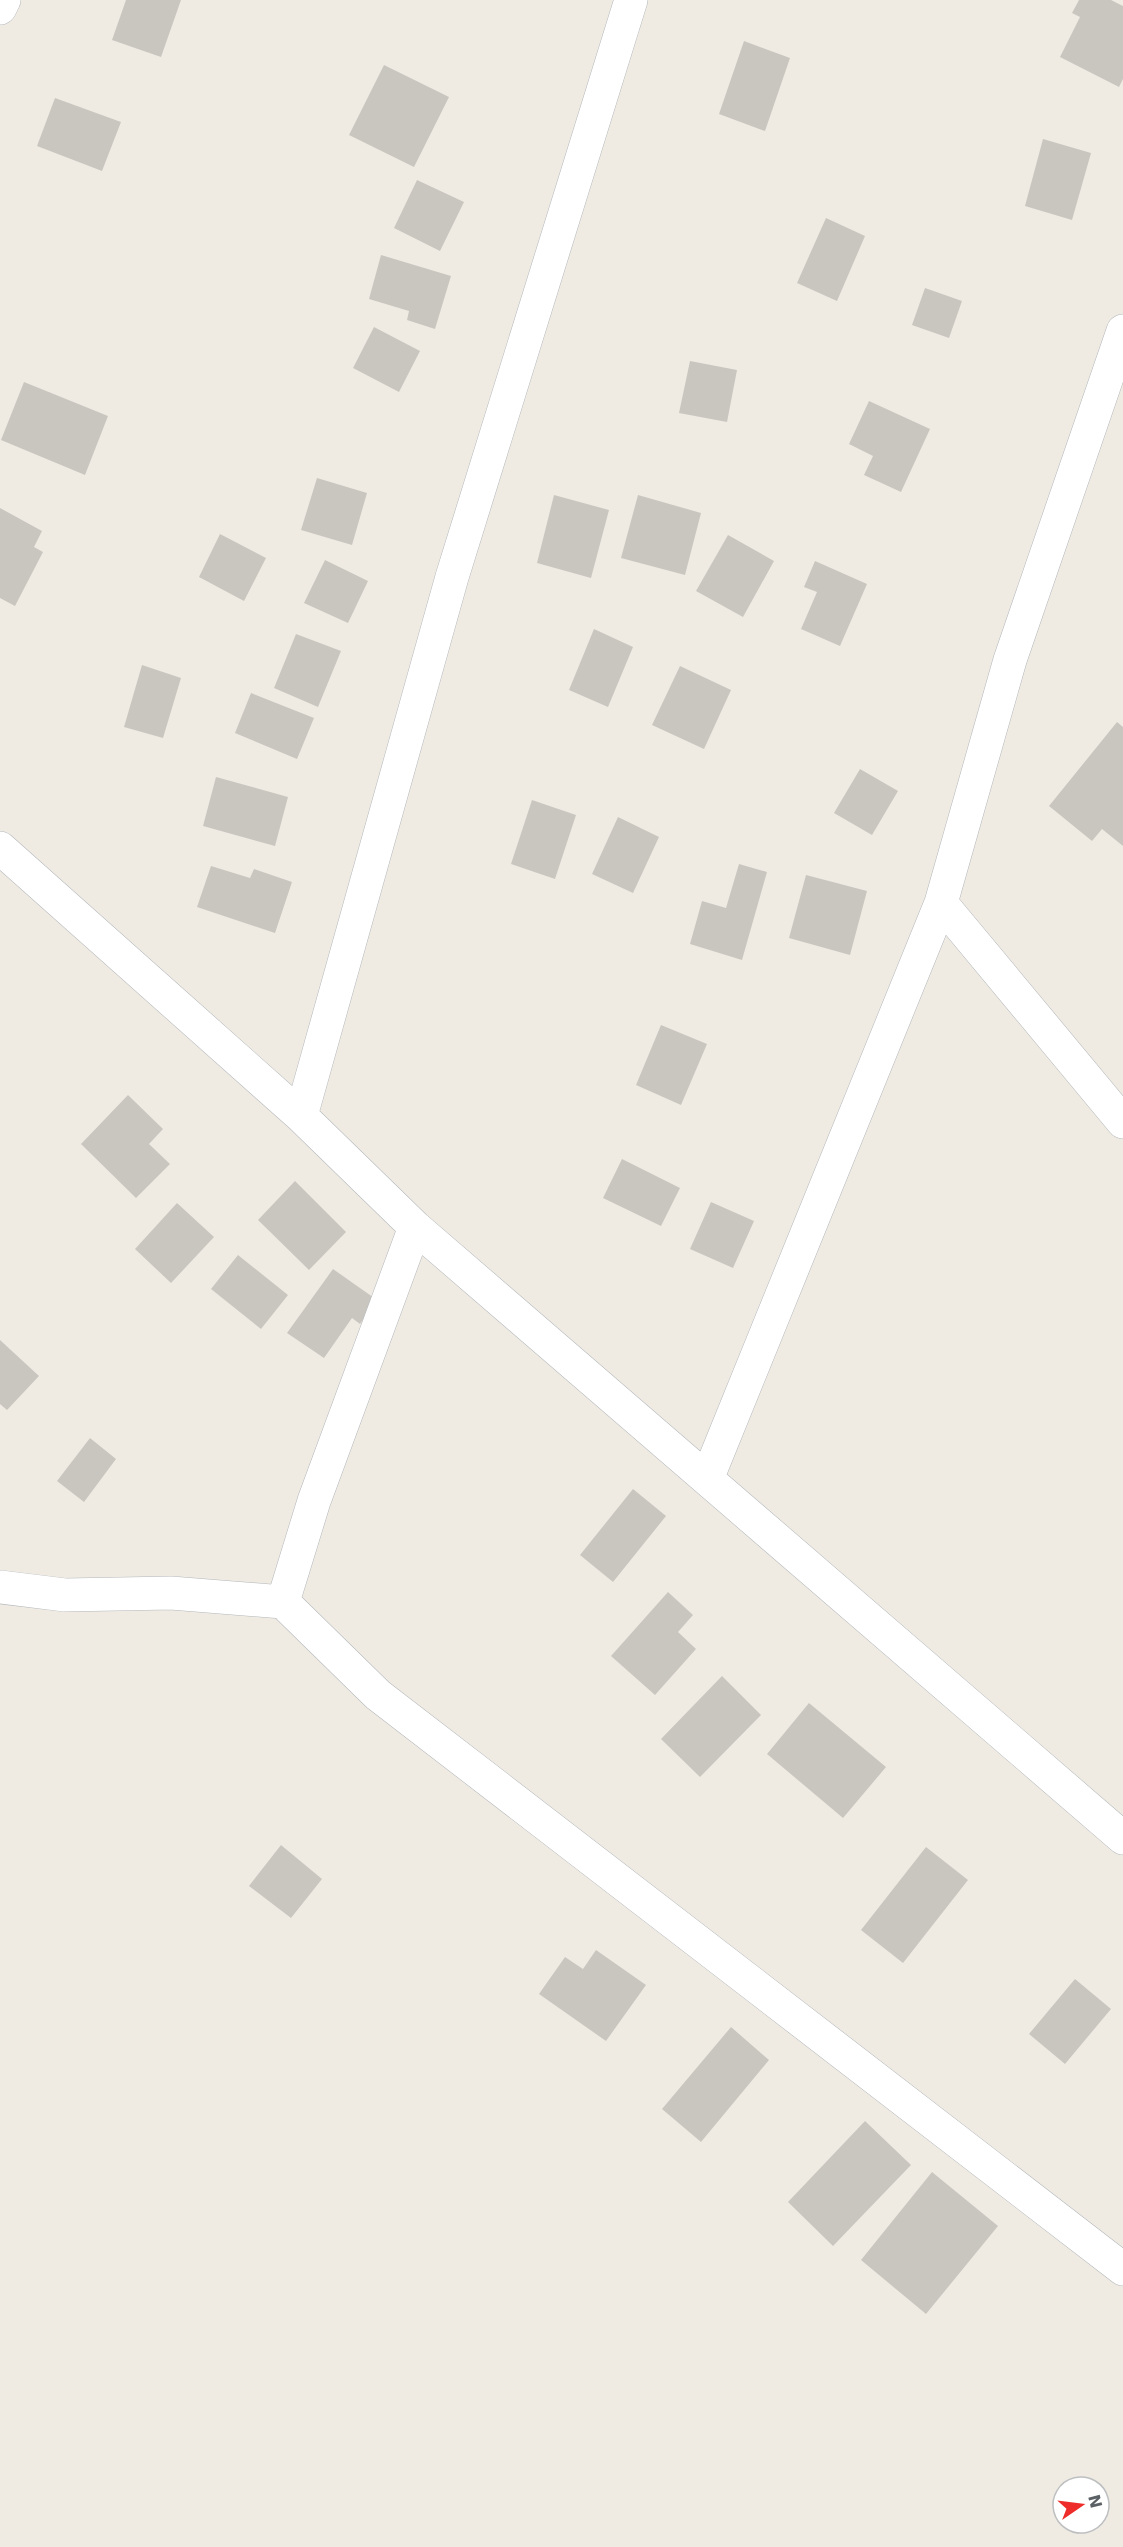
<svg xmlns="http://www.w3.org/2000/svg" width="1123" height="2547" font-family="'DejaVu Sans',sans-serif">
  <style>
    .building { fill: #c9c6c0 }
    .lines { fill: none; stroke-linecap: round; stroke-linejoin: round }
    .minor-casing { stroke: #b4b7bb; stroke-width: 34 }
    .minor { stroke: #fff; stroke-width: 33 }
  </style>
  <rect width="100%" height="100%" fill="#efebe3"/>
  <!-- building -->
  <path class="building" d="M126,0H181L161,57L112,40Z
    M1079,0H1111L1123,6V79L1119,87L1060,57L1080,17L1072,13Z
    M744,41L790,58L765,131L719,114Z
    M384,65L449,97L414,167L349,135Z
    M55,98L121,122L102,171L37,146Z
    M1043,139L1091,153L1072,220L1025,206Z
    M417,180L464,202L440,251L394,228Z
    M826,218L865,236L837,301L797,283Z
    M381,255L451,276L435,329L407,320L409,311L369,299Z
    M925,288L962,301L949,338L912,325Z
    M374,327L420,351L399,392L353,368Z
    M690,361L737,370L727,422L679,413Z
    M24,382L108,416L85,475L1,440Z
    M869,401L930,429L901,492L864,475L873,456L849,444Z
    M317,478L367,493L352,545L301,530Z
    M554,495L609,510L591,578L537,563Z
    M638,495L701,513L685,575L621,558Z
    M0,508L42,531L34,547L43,552L15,606L0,598Z
    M220,534L266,558L244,601L199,577Z
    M728,535L774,561L743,617L696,591Z
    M325,560L368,581L348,623L304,603Z
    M815,561L867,584L840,646L801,629L817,592L804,587Z
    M594,629L633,647L608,707L569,690Z
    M296,634L341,651L318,707L274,688Z
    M142,665L181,678L163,738L124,727Z
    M680,666L731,690L704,749L652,725Z
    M251,693L314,718L297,759L235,733Z
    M1117,722L1123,727V846L1102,829L1092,841L1049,806Z
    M860,769L898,791L872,835L834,813Z
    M216,777L288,797L275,846L203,826Z
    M532,800L576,815L555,879L511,864Z
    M618,817L659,837L633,893L592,874Z
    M739,864L767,872L742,960L690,944L702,901L726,908Z
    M211,866L250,878L254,869L292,882L275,933L197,907Z
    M806,875L867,891L850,955L789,938Z
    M661,1025L707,1044L681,1105L636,1085Z
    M128,1095L163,1129L149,1144L170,1164L136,1198L81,1144Z
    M622,1159L680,1188L661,1226L603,1198Z
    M295,1181L346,1232L309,1270L258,1220Z
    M711,1202L754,1221L733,1268L690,1249Z
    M177,1203L214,1237L171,1283L135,1249Z
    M238,1255L288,1295L261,1329L211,1289Z
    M333,1269L377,1300L360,1324L352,1318L324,1358L287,1333Z
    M0,1340L39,1376L7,1410L0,1404Z
    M90,1438L116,1459L84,1502L57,1481Z
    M633,1489L666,1516L613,1582L580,1555Z
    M668,1592L693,1615L678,1632L696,1649L655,1695L611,1656Z
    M722,1676L761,1715L700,1777L661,1739Z
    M809,1703L886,1767L843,1818L767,1754Z
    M281,1845L322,1879L291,1918L249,1886Z
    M926,1847L968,1880L903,1963L861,1930Z
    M596,1950L646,1985L606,2041L539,1994L565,1957L583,1969Z
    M1075,1979L1111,2009L1065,2064L1029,2034Z
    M731,2027L769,2060L701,2142L662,2109Z
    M865,2121L911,2165L833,2246L788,2202Z
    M932,2172L998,2226L926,2314L861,2260Z"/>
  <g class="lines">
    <defs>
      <path id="minor" d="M0,8L4,0
        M0,848L301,1116L415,1227L1123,1838
        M941,903L1123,1122
        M301,1116L452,577L631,0
        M707,1479L941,903L1010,660L1123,331
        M0,1587L65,1595L171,1593L283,1602L314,1501L415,1227
        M283,1602L378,1695L1123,2269"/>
    </defs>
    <!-- minor casing -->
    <use href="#minor" class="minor-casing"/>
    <!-- minor -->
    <use href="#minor" class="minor"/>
  </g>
  <!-- north arrow -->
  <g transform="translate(1081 2505) rotate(76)"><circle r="28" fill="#ffffff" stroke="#bdbfc1" stroke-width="1.5"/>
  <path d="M0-4.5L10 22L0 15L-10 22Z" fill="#ee2d2a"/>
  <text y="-9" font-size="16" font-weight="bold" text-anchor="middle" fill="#5b6065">N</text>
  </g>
</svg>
